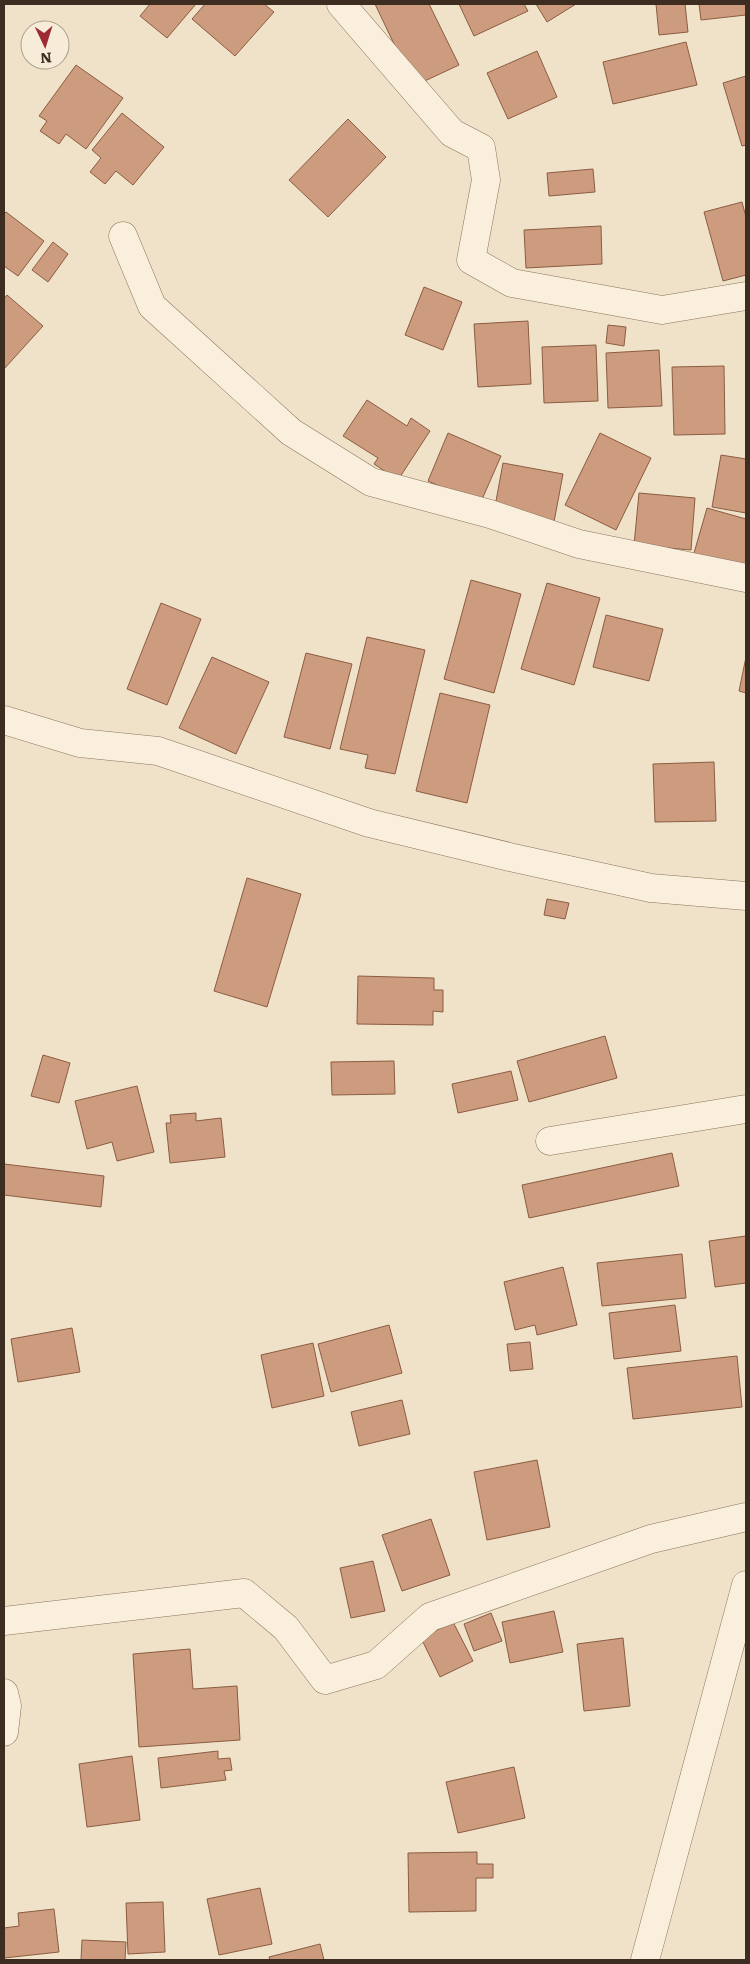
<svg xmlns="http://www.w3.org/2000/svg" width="750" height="1964" font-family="Literata,serif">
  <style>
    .building { fill: #cd9c7e; stroke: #8b5c42 }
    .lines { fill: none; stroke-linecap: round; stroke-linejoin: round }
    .minor-casing { stroke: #8c745d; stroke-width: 29 }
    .minor { stroke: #f9efdc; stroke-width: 28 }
  </style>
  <rect width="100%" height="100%" fill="#efe2c8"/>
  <!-- building -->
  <path class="building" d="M150,4H196L167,38L140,16Z
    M205,4H264L274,12L235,56L192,19Z
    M375,4H429L459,65L414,86Z
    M459,4H524L528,11L474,36Z
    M536,4H576L547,22Z
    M656,4H685L688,32L659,35Z
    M699,4H746V15L701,20Z
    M686,42L697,85L613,104L603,62Z
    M537,51L557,97L508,119L487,73Z
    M76,65L123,98L86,149L66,134L59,144L40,131L47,121L39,116Z
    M746,76V145L742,146L723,83Z
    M122,113L164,147L133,185L116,171L105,184L90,172L101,158L92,150Z
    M348,119L386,157L328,217L289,180Z
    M593,169L595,192L549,196L547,173Z
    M742,202L746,217V275L723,281L704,212Z
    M6,212L44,241L18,276L4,266V214Z
    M601,226L602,264L526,268L524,230Z
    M53,242L68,254L48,282L32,270Z
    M424,287L462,302L443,350L405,335Z
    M7,295L43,326L4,369V299Z
    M528,321L531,384L478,387L474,324Z
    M608,325L626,327L624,346L606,343Z
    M596,345L598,401L544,403L542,347Z
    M659,350L662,406L608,408L606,353Z
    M724,366L725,434L674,435L672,367Z
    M367,400L407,426L411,418L430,431L398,480L374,464L378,458L343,436Z
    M448,433L501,456L480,504L428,481Z
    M600,433L651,458L616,530L565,505Z
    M721,455L746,459V513L712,507Z
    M503,463L563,474L554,522L494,512Z
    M639,493L695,498L691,550L634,545Z
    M707,508L746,519V561L742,575L692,560Z
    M471,580L521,594L494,693L444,679Z
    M547,583L600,598L574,685L521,669Z
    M161,603L201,619L167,705L127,689Z
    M606,615L663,629L649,681L593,667Z
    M367,637L425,650L395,774L365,768L368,755L340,749Z
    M306,653L352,664L330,749L284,737Z
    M212,657L269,682L236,754L179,728Z
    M746,657V693L739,691Z
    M440,693L490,705L467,803L416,791Z
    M714,762L716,821L655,822L653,764Z
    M247,878L301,894L267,1007L214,991Z
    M547,899L569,903L565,919L544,915Z
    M358,976L434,978V990H443V1012L433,1011V1025L357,1024Z
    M605,1036L617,1078L529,1102L517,1061Z
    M43,1055L70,1063L59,1103L31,1096Z
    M394,1061L395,1094L332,1095L331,1062Z
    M511,1071L518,1100L458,1113L452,1084Z
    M137,1086L154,1152L117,1161L112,1142L87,1149L75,1101Z
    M196,1113V1121L221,1118L225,1157L170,1163L166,1123H171L170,1115Z
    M672,1153L679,1186L529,1218L522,1185Z
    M4,1164L104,1176L101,1207L4,1195Z
    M746,1236V1283L715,1287L709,1241Z
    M682,1254L686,1298L602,1306L597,1263Z
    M563,1267L577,1325L537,1335L535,1325L515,1330L504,1282Z
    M675,1305L681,1351L614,1359L609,1313Z
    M389,1325L402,1373L331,1392L318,1344Z
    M72,1328L80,1372L18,1382L11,1339Z
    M530,1342L533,1369L510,1371L507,1344Z
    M313,1343L324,1396L272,1408L261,1355Z
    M737,1356L742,1407L633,1419L627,1368Z
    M402,1400L410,1434L359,1446L351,1412Z
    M537,1460L550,1527L487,1540L474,1472Z
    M431,1519L450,1575L402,1591L382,1535Z
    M373,1561L385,1611L351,1618L340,1568Z
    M554,1611L563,1652L510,1663L502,1622Z
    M491,1613L502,1641L474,1651L464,1624Z
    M453,1622L473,1661L440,1677L421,1638Z
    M623,1638L630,1706L584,1711L577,1644Z
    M190,1649L193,1689L237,1686L240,1740L139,1747L133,1654Z
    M218,1751V1759L230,1758L232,1770L224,1771L226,1780L161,1788L158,1758Z
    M132,1756L140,1820L87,1827L79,1764Z
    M514,1767L525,1818L458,1833L446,1782Z
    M477,1852V1864H493V1878H476V1911L409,1912L408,1853Z
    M260,1888L272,1944L219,1955L207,1899Z
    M163,1902L165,1952L128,1954L126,1903Z
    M54,1909L59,1952L4,1958V1928L19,1926L18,1913Z
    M82,1940L126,1942L125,1960H81Z
    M320,1944L324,1960H270L269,1957Z"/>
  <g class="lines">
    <defs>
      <path id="minor" d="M341,4L452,133L481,148L486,180L471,260L512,283L662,310L746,296
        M123,236L152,306L291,432L371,482L490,514L579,544L746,578
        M4,720L80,743L158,751L369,823L514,858L651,888L746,896
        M550,1141L746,1109
        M4,1621L244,1593L286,1628L325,1680L376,1665L430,1617L651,1539L746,1517
        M4,1693L7,1706L4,1732
        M645,1960L746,1585"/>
    </defs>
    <!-- minor casing -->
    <use href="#minor" class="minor-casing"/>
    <!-- minor -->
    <use href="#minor" class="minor"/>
  </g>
  <!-- border -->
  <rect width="750" height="1964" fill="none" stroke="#3c2d20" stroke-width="10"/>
  <!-- north arrow -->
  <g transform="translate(45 45) rotate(176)"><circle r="24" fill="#f6ecd8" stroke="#aca08e"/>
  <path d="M0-4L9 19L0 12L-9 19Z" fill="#9c2c32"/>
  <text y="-8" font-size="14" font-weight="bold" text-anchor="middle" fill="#3c2d20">N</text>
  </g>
</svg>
